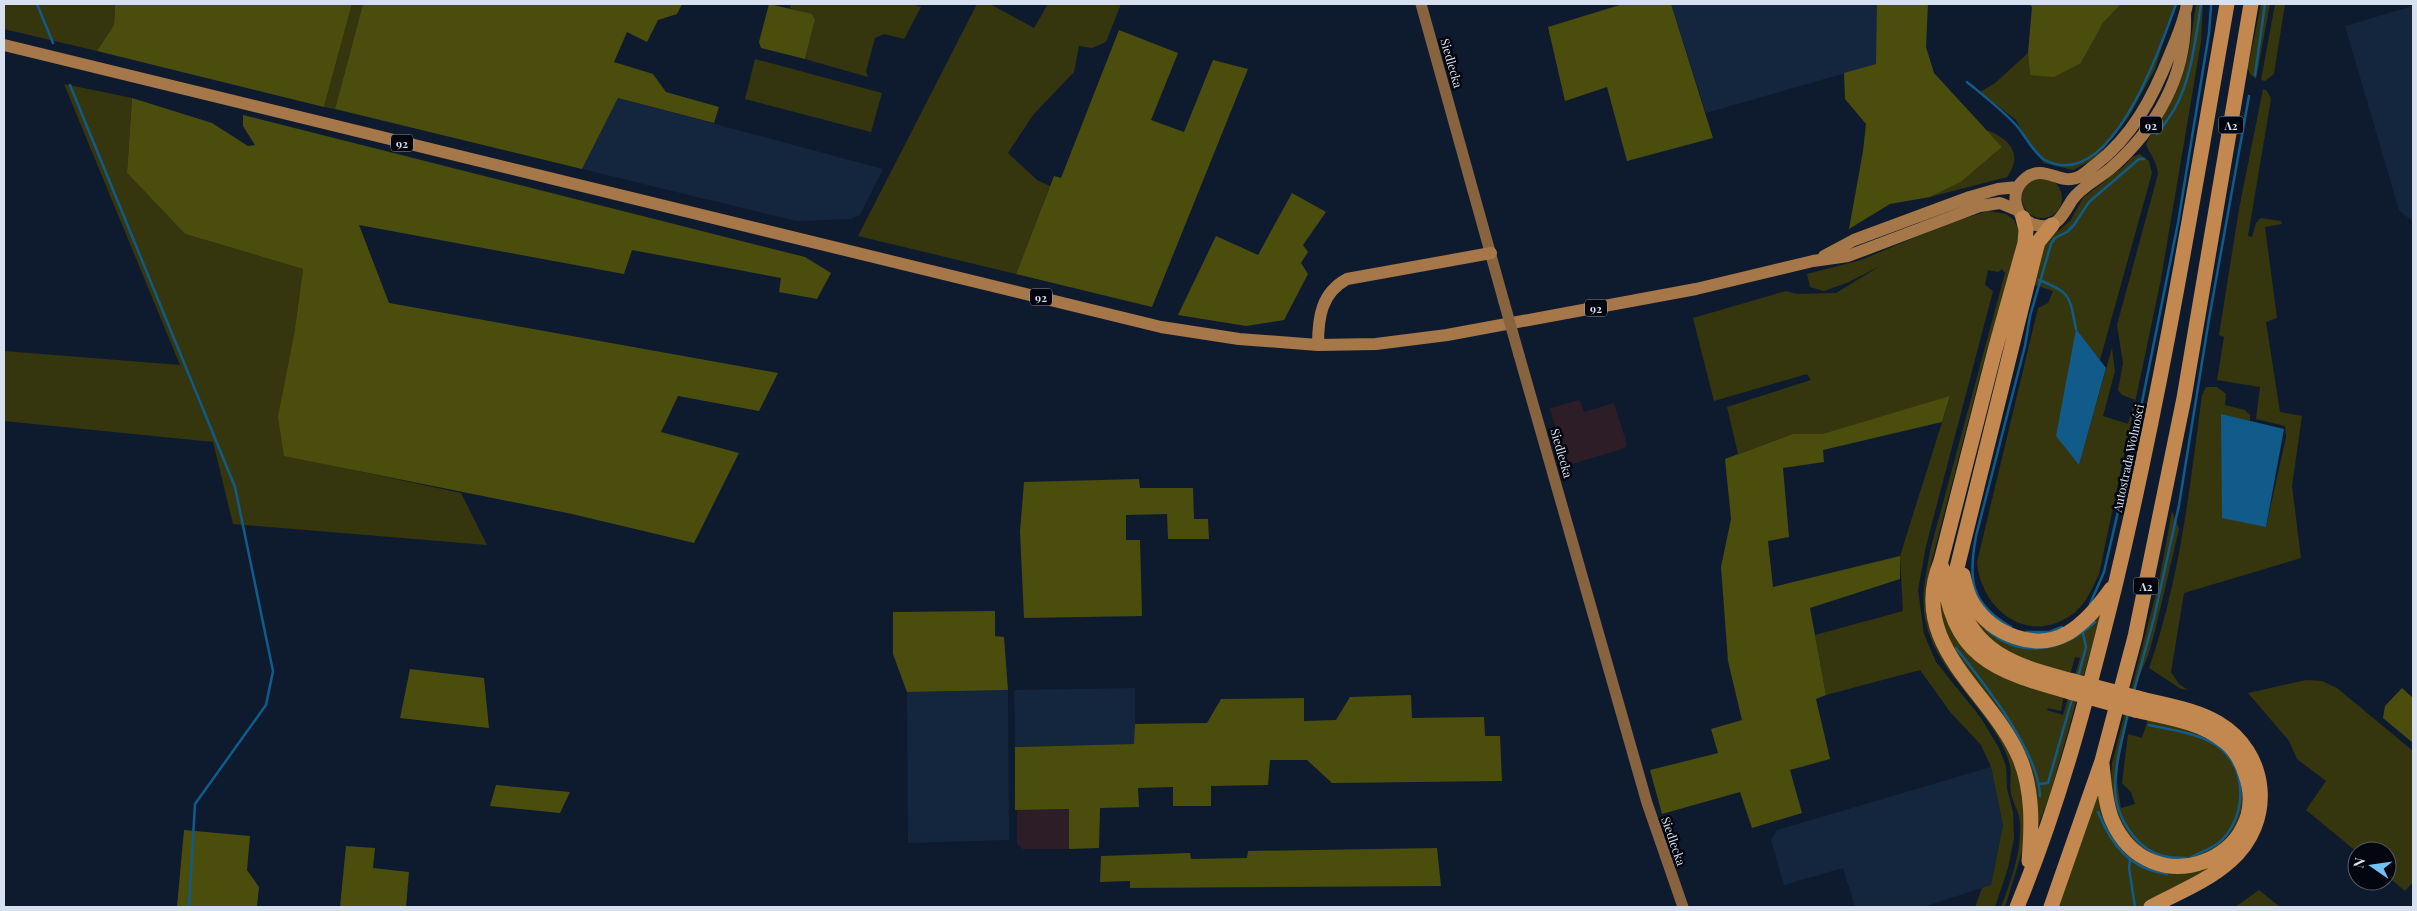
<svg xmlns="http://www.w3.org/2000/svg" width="2417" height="911" font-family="'Playfair Display',serif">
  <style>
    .commercial { fill: #2c1d27 }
    .built { fill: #14253e }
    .green { fill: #35360d }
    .forest { fill: #4b4d0d }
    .water { fill: #105b8a }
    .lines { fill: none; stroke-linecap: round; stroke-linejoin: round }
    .stream { stroke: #105b8a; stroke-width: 2.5 }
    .secondary { stroke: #886340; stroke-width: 11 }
    .primary { stroke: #a67748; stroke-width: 12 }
    .motorway { stroke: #c2884f; stroke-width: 15 }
    .secondary-bridge { stroke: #886340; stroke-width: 11 }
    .motorway-bridge { stroke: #c2884f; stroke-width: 15 }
    .labels { text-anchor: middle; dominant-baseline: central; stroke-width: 5; stroke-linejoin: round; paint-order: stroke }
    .shield { fill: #03060e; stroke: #979fab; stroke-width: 1 }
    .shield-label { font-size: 11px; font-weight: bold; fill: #d7e0ee }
    .street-label { font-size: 12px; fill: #d7e0ee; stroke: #03060e }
  </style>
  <rect width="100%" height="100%" fill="#0e1b2f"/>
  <!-- commercial -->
  <path class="commercial" d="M1580,400L1584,412L1614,403L1627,444L1625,448L1566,466L1550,408Z
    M1069,809V849H1023L1017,844V810Z"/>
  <!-- built -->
  <path class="built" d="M1671,4H1877V64L1706,113Z
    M2413,6V222L2399,210L2345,26Z
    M618,98L883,169L860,215L851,219L796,221L582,169Z
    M1135,688V744L1015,747L1014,690Z
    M1008,690L1009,840L908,843L907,692Z
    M1991,767L2003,825L1991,885L1923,907H1855L1843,868L1784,885L1771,840L1777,830Z"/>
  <!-- green -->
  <path class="green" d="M4,4H115L114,25L97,51L4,29Z
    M352,4H363L335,109L324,107Z
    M791,4H911L921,7L904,39L884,34L875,38L866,71L868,77L805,59L815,20L790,8Z
    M977,4H990L1034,28L1048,4H1121L1106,42L1092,48L1079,46L1074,72L1033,115L1008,153L1037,180L1050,186L1016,274L858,236Z
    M2121,4H2175L2155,69L2128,118L2096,158L2073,170L2044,163L2029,145L2016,120L1980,92L1995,83L2028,53L2030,75L2081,63L2103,23Z
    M2196,4H2203L2201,42L2161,279L2099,574C2093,588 2086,603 2074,613C2030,647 1981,611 1977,562L2038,308L2048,303L2053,291L2032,284L2045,242L2070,221L2083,198L2124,166L2132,157L2140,154L2149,161L2152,173L2100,360L2076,330L2079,464L2112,348L2115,371L2103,416L2128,424L2135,400L2122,395L2118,390L2123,363L2117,325L2158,174C2157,161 2150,155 2146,144L2182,75L2189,52Z
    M2261,4H2270L2256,79L2250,74L2248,68Z
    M2275,4H2285L2274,74L2265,81L2261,80Z
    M755,59L882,93L871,132L745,99Z
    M64,84L132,98L127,173L185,234L303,269L294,335L284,455L461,493L487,545L233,524L213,442L4,421V351L180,365Z
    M2263,89L2267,91L2271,99L2248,236L2252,237L2256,223L2261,218L2281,221L2282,224L2265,227L2277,318L2266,322L2280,412L2302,416L2292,486L2301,558L2184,593L2171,672L2179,684L2188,690L2181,689L2149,668C2180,580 2190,486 2202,395L2206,387H2217L2226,394L2225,405L2245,410L2250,415V421L2221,415L2266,527L2286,437L2285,426L2256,419L2260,387L2217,380L2224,337L2219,335L2239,209Z
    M1986,130C2009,138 2024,154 2007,177L1930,197L1961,182L2002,147Z
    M2022 198a20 20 0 1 1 40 0a20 20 0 1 1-40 0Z
    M1988,211L2006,214L2014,220L2020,234L2000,310L1987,349L1931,564L1926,595L1927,610L1999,732L2016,765L2025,803V842L2005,907H2001C2011,882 2022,850 2020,822C2019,812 2013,803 2011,793C2009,784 2012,775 2010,766C2005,743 1987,720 1972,701C1954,677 1933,654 1926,623C1920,599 1926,575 1930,551L2005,273L2002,269L1998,272L1988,270L1985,285L1993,291L1926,546L1918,590L1924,634L1936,662L1981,718L1999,748L2006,766L2007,789L2013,812L2014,838L2008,868L1995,907H1975L1982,888L1991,885L2003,825L1991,767L1981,745L1951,713L1920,670L1826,695L1815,635L1903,611L1900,556L1950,397L1822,434H1793L1738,454L1727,407L1811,380L1807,374L1714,401L1693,318L1786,291L1797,294L1836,293L1880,266L1849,282L1824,291L1810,287L1807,274L1861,260L1952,222Z
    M2172,511L2179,529L2155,631L2148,656L2136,684L2128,716L2118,766L2117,783L2121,808L2135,804L2131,792L2122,783L2128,734L2142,738L2148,719L2182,727L2219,744L2237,766L2244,801L2237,825L2214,852L2199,858L2166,860L2133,843L2114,811L2111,781L2112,763L2158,586Z
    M1939,587L1948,618L2064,695L2061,711L2048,708L2047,710L2063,715L2080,658L2075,657L2070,675L2015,658L1981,634L1968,605L2033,645L2102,610L2050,795L2034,836L2035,796L1944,635L1940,617Z
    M2306,680L2322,681L2337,688L2413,751V882L2405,891L2387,876V851L2357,852L2306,810L2326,781L2297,759L2289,741L2248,693Z
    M2101,785L2136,858L2216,862L2215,867L2141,907H2059Z
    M2259,890L2280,907H2235Z"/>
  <!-- forest -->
  <path class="forest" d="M115,4H352L324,107L97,51L114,25Z
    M363,4H682L677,14L658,20L647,42L627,32L614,62L653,74L666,92L719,107L714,123L618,98L582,169L335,109Z
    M769,4L812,14L815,20L805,59L761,48L759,42Z
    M1623,4H1671L1713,138L1627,161L1607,87L1565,101L1548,27Z
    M1877,4H1928L1926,47L1934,73L2002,147L1961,182L1930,197L1890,204L1849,229L1863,151L1866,124L1845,99L1844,73L1876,64Z
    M2030,4H2121L2103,23L2081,63L2054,77L2030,75L2028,53L2032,7Z
    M1119,30L1178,53L1151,120L1184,132L1213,60L1248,69L1152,307L1016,274L1054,176L1061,178Z
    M132,98L212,123L248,146L255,145L243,126V115L805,257L831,273L817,299L779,292L781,278L632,250L624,274L359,225L389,303L778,373L759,411L678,396L661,432L739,453L694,543L572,514L284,456L278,417L294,335L303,269L185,234L127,173Z
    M1292,193L1326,212L1303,245L1308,252L1301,263L1308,274L1284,320L1246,326L1178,315L1216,236L1258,255Z
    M1950,396L1942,422L1823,450L1824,462L1783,468L1789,537L1768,541L1773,587L1900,556V579L1810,608L1826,695L1816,699L1830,759L1790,770L1802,813L1752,828L1740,792L1662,814L1650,770L1718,753L1711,729L1742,720L1728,661L1721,567L1731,519L1725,459L1793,434H1822Z
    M1139,479L1140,488H1193L1194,519H1208L1209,539H1168L1167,514L1126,515V540H1140L1142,616L1024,618L1020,532L1024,482Z
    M995,611V636L1004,637L1008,690L907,692L893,654V612Z
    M410,669L484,678L489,728L400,718Z
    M2402,688L2413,698V743L2383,718L2385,706Z
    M1411,695L1412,718L1484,717L1485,736H1500L1502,781L1332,783L1307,760H1270L1268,785L1211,786V806H1173V787L1138,788L1139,807L1100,808L1099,848L1069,849V809L1015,810V747L1134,744L1135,724L1207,723L1221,699L1304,698V721L1336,720L1350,697Z
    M496,785L570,792L560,813L490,806Z
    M184,830L250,836L247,870L259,887L257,907H177Z
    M346,846L375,848L373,868L409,872L406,907H340Z
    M1437,848L1441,886L1130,888V881L1100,882L1101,856L1190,853L1191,859L1247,858L1248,851Z"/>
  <!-- water -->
  <path class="water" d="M2076,329L2106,368L2079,465L2056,436Z
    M2221,414L2284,429L2266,527L2222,518Z"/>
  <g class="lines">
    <!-- stream -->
    <path class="stream" d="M37,4L53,43
      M2255,75L2265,4
      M1967,82C1984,96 2001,109 2016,125C2025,135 2034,154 2045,160C2111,195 2161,46 2176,4
      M70,85L235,487L273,671L266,705L195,804L189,907
      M2157,134C2163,126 2170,117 2175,108C2192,77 2195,40 2201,5
      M2039,280C2072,293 2069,296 2076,329
      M2090,604L2104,572L2133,447L2178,223L2209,33L2211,6
      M2011,627C1970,604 1968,579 1976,536L2025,346L2030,316L2051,244L2055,238L2067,232L2074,225L2089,202L2139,159H2144
      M1986,629C2021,660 2063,651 2095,622
      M2026,632H2049L2062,627
      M1956,648C1983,682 2039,752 2040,796
      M2078,677L2086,647L2083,633
      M2134,691L2154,618L2179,505L2209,319L2249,96
      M2128,714C2122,739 2115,764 2115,790C2116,817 2136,849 2163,856C2170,858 2178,858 2186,858
      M2149,725C2171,730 2200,733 2219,747C2248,770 2246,815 2222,840C2214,848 2201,852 2191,857
      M2039,784L2048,783L2072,699
      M2098,812C2112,846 2130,869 2167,874
      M2130,860L2129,868L2135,907"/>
    <!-- secondary -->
    <path class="secondary" d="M1421,4L1504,302
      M1519,355L1647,803L1683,907"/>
    <!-- primary -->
    <path class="primary" d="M2185,15C2187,76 2155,130 2110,169C2098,179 2081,187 2072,200C2063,214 2057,231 2036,225C2014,220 2008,191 2026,178C2044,164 2058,184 2076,178C2083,176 2089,169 2095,165C2133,136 2153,97 2170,54C2177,37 2184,22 2187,4
      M4,45L1161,327L1239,339L1318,345L1376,344L1447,335L1696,289L1813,261L1848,256L1980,206L2000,203L2017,210
      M1824,256L1854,240L1970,197L1998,189L2018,187
      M1318,345C1318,318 1321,293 1347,279L1491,253"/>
    <!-- motorway -->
    <path class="motorway" d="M2023,218L2026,230L2025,243L1995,350L1941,561C1906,646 1992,691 2020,759C2033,791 2032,827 2029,861
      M2052,225L2038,242L2034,257L1957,568C1954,582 1957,596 1962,609C1980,658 2028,669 2073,681
      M1942,567C1952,657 1991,670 2070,692
      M1963,575C1965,585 1967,595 1973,604C1992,634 2035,652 2068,633C2086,622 2099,606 2111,589
      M2138,698C2164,705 2195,709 2218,723C2269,753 2275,822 2230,861C2208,881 2177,893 2151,907
      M2102,764C2104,782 2105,803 2112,820C2150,908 2274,858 2246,775C2242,762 2235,749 2224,741C2200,721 2164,717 2135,710
      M2017,907C2060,803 2088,695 2115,586C2161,394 2193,199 2227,4
      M2051,907L2102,761L2135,637L2184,398L2251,4"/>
    <!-- secondary-bridge -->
    <path class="secondary-bridge" d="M1504,302L1519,355"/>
    <!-- motorway-bridge -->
    <path class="motorway-bridge" d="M2073,681L2138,698
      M2070,692L2135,710"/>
  </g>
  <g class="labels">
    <!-- shield labels -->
    <g class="shield">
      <rect x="2140" y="116.5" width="22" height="17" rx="4"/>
      <rect x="2218.5" y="116.5" width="25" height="17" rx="4"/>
      <rect x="391" y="134.5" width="22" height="17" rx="4"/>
      <rect x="1030" y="288.5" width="22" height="17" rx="4"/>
      <rect x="1585" y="299.5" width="22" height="17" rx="4"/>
      <rect x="2133.5" y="577.5" width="25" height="17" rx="4"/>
    </g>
    <g class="shield-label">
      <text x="2151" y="125">92</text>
      <text x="2231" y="125">A2</text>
      <text x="402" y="143">92</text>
      <text x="1041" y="297">92</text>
      <text x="1596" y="308">92</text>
      <text x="2146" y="586">A2</text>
    </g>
    <!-- street labels -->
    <g class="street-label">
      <text transform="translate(1452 63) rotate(74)">Siedlecka</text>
      <text transform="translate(1562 453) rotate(74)">Siedlecka</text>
      <text transform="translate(2128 458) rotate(-78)">Autostrada Wolności</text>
      <text transform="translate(1674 841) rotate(71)">Siedlecka</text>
    </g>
  </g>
  <!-- border -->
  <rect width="2417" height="911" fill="none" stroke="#d7e0ee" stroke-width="10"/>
  <!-- north arrow -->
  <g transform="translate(2372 866) rotate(283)"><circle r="24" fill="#03060e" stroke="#585d68"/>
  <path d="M0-4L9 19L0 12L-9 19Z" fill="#72c1f5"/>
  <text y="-8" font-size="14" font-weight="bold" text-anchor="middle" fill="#d7e0ee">N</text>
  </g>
</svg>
